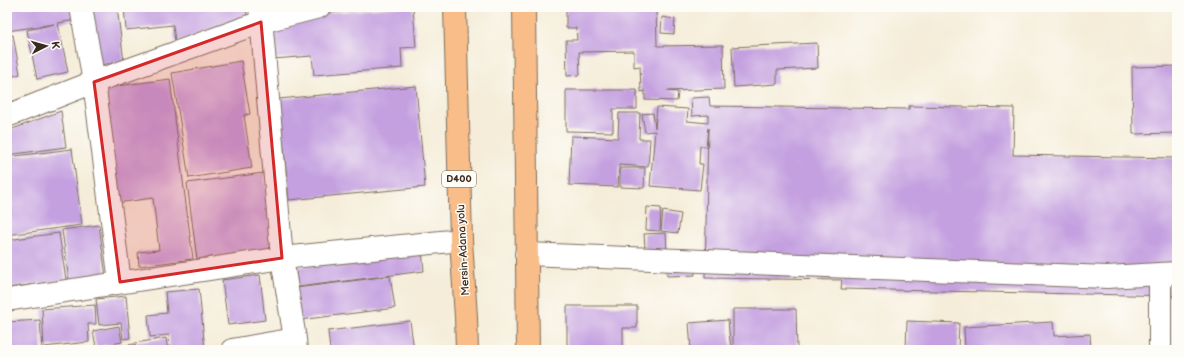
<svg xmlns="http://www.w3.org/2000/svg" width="1184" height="357" font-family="'Balsamiq Sans',sans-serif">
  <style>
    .building { fill: #c4a0e0 }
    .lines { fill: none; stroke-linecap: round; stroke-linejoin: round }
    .street-casing { stroke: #7c6e5f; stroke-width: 24 }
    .highway-casing { stroke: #7c6e5f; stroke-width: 24 }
    .street { stroke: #fff; stroke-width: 22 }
    .highway { stroke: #f8bd88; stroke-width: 22 }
    .marked { fill: #d62828; fill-opacity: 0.2; stroke: #d62828; stroke-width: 3; stroke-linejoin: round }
    .labels { text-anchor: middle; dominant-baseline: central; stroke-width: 3; stroke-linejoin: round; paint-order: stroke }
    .shield { fill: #fdfcf7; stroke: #75695f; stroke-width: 1 }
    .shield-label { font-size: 10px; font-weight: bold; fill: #3b2a1e }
    .street-label { font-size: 11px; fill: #3b2a1e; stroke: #fdfcf7 }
  </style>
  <rect width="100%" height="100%" fill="#fdfcf7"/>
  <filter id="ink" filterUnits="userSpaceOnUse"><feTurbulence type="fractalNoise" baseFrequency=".025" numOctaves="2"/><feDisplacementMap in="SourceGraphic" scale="8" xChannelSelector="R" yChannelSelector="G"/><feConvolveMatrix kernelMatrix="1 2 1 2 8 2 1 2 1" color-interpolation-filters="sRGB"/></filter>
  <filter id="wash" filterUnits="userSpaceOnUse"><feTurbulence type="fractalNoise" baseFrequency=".012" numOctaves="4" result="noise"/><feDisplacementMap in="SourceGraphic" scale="16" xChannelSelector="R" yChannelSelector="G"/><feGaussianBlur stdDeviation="0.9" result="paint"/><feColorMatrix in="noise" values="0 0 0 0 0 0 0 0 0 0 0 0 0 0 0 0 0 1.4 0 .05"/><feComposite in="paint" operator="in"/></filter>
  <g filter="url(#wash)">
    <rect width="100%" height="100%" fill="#f5edd9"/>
    <g id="blocks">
      <!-- building -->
      <path class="building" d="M7,7H73L75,20L58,23L68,72L37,79L27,30L54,24L7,31Z
        M117,7L124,62L98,65L91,10Z
        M124,7H246L247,17L175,42L173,25L126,30Z
        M396,7H413L416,47L401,48L402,68L314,75L312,56L273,59L270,18Z
        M566,7H656L657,46L723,45L724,89L667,91L678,92L677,101L645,100V91L641,92L640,66L634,67V51L579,52L580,75L567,76L566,40H577L576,28H566Z
        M662,17L675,19L674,34L661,33Z
        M13,35L20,74L7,78V36Z
        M817,43L818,68L777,70V84L734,87L732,47Z
        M241,61L250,114L244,115L252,168L189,178L172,73Z
        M1177,66V133L1133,134L1132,67Z
        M170,79L193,259L139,266L138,252L159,250L153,198L109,204L94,89Z
        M416,86L425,187L289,200L279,99Z
        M566,90H637V109H613V132L566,131Z
        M709,97L710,106L909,109V106L1014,108L1013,155L1177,158V296L841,289L842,280L705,278L708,128L706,147L700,146L699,164H703L700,190L650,186L655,131L645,132L642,114L653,113L655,128L657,107L688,109L687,121L708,123V115L692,116L691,98Z
        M61,111L66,147L7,155V131Z
        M619,113H640L639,139H650L648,167L619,165L618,187L569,185L571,136L618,138Z
        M72,149L82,225L7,235V157Z
        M620,168H645L644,188L620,187Z
        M264,173L273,249L197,259L187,183Z
        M647,207L661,208L660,231L646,230Z
        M663,211L681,214L678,233L661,231Z
        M99,225L106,277L69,281L62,230Z
        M59,233L66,280L7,288V240Z
        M666,233L667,254L694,253L695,275L667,276L666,261L646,262L644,234Z
        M422,251L424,271L298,287L295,267Z
        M260,275L265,320L228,325L222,280Z
        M390,276L395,308L299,320L296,288Z
        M199,289L205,350H170L169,335L150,337L148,315L167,313L165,292Z
        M126,296L130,338L123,339L121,323L99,325L96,299Z
        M95,305L96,324H88L89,342L44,347L42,309Z
        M567,306H637V328H623V350H567Z
        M733,309H796L797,350H733Z
        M40,320L42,350H7V322Z
        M728,320L731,350H691L689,323Z
        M410,321L414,350H330L328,331Z
        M907,321L959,323L958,350H930V349L906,348Z
        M1053,322L1054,336L1090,334L1091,350H965L964,327Z
        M119,326L122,342L96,347L93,331Z
        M166,338L168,350H136L135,343Z
        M134,344L135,350H120V346Z"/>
    </g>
  </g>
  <g filter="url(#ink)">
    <use href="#blocks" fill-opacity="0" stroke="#7c6e5f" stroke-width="1"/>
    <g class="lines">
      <defs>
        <path id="street" d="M81,7L94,82L120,282
          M260,7L282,258L295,339
          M7,116L94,82L261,22L319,7
          M526,254L1107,277L1177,273
          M7,300L282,258L461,240
          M232,350L295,339L296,350
          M1160,350V274"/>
        <path id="highway" d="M455,7L461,240L466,317L467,350
          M524,7L528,350"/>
      </defs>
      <!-- street casing -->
      <use href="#street" class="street-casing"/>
      <!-- highway casing -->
      <use href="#highway" class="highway-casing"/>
      <!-- street -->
      <use href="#street" class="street"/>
      <!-- highway -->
      <use href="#highway" class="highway"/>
    </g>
  </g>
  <!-- marked area -->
  <path class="marked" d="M261,22L282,258L120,282L94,82Z"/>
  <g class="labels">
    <!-- shield labels -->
    <rect class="shield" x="442" y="171" width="34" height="16" rx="3"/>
    <g class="shield-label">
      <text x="459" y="179">D400</text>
    </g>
    <!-- street labels -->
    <g class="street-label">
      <text transform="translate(463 250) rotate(-93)">Mersin-Adana yolu</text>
    </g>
  </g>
  <!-- margin -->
  <rect width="1184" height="357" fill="none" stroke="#fdfcf7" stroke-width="24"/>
  <!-- north arrow -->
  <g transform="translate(46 46) rotate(84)" stroke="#fdfcf7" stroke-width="3" paint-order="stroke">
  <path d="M0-3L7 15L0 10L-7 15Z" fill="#3b2a1e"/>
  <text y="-6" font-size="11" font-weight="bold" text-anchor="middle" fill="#3b2a1e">K</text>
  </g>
</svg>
